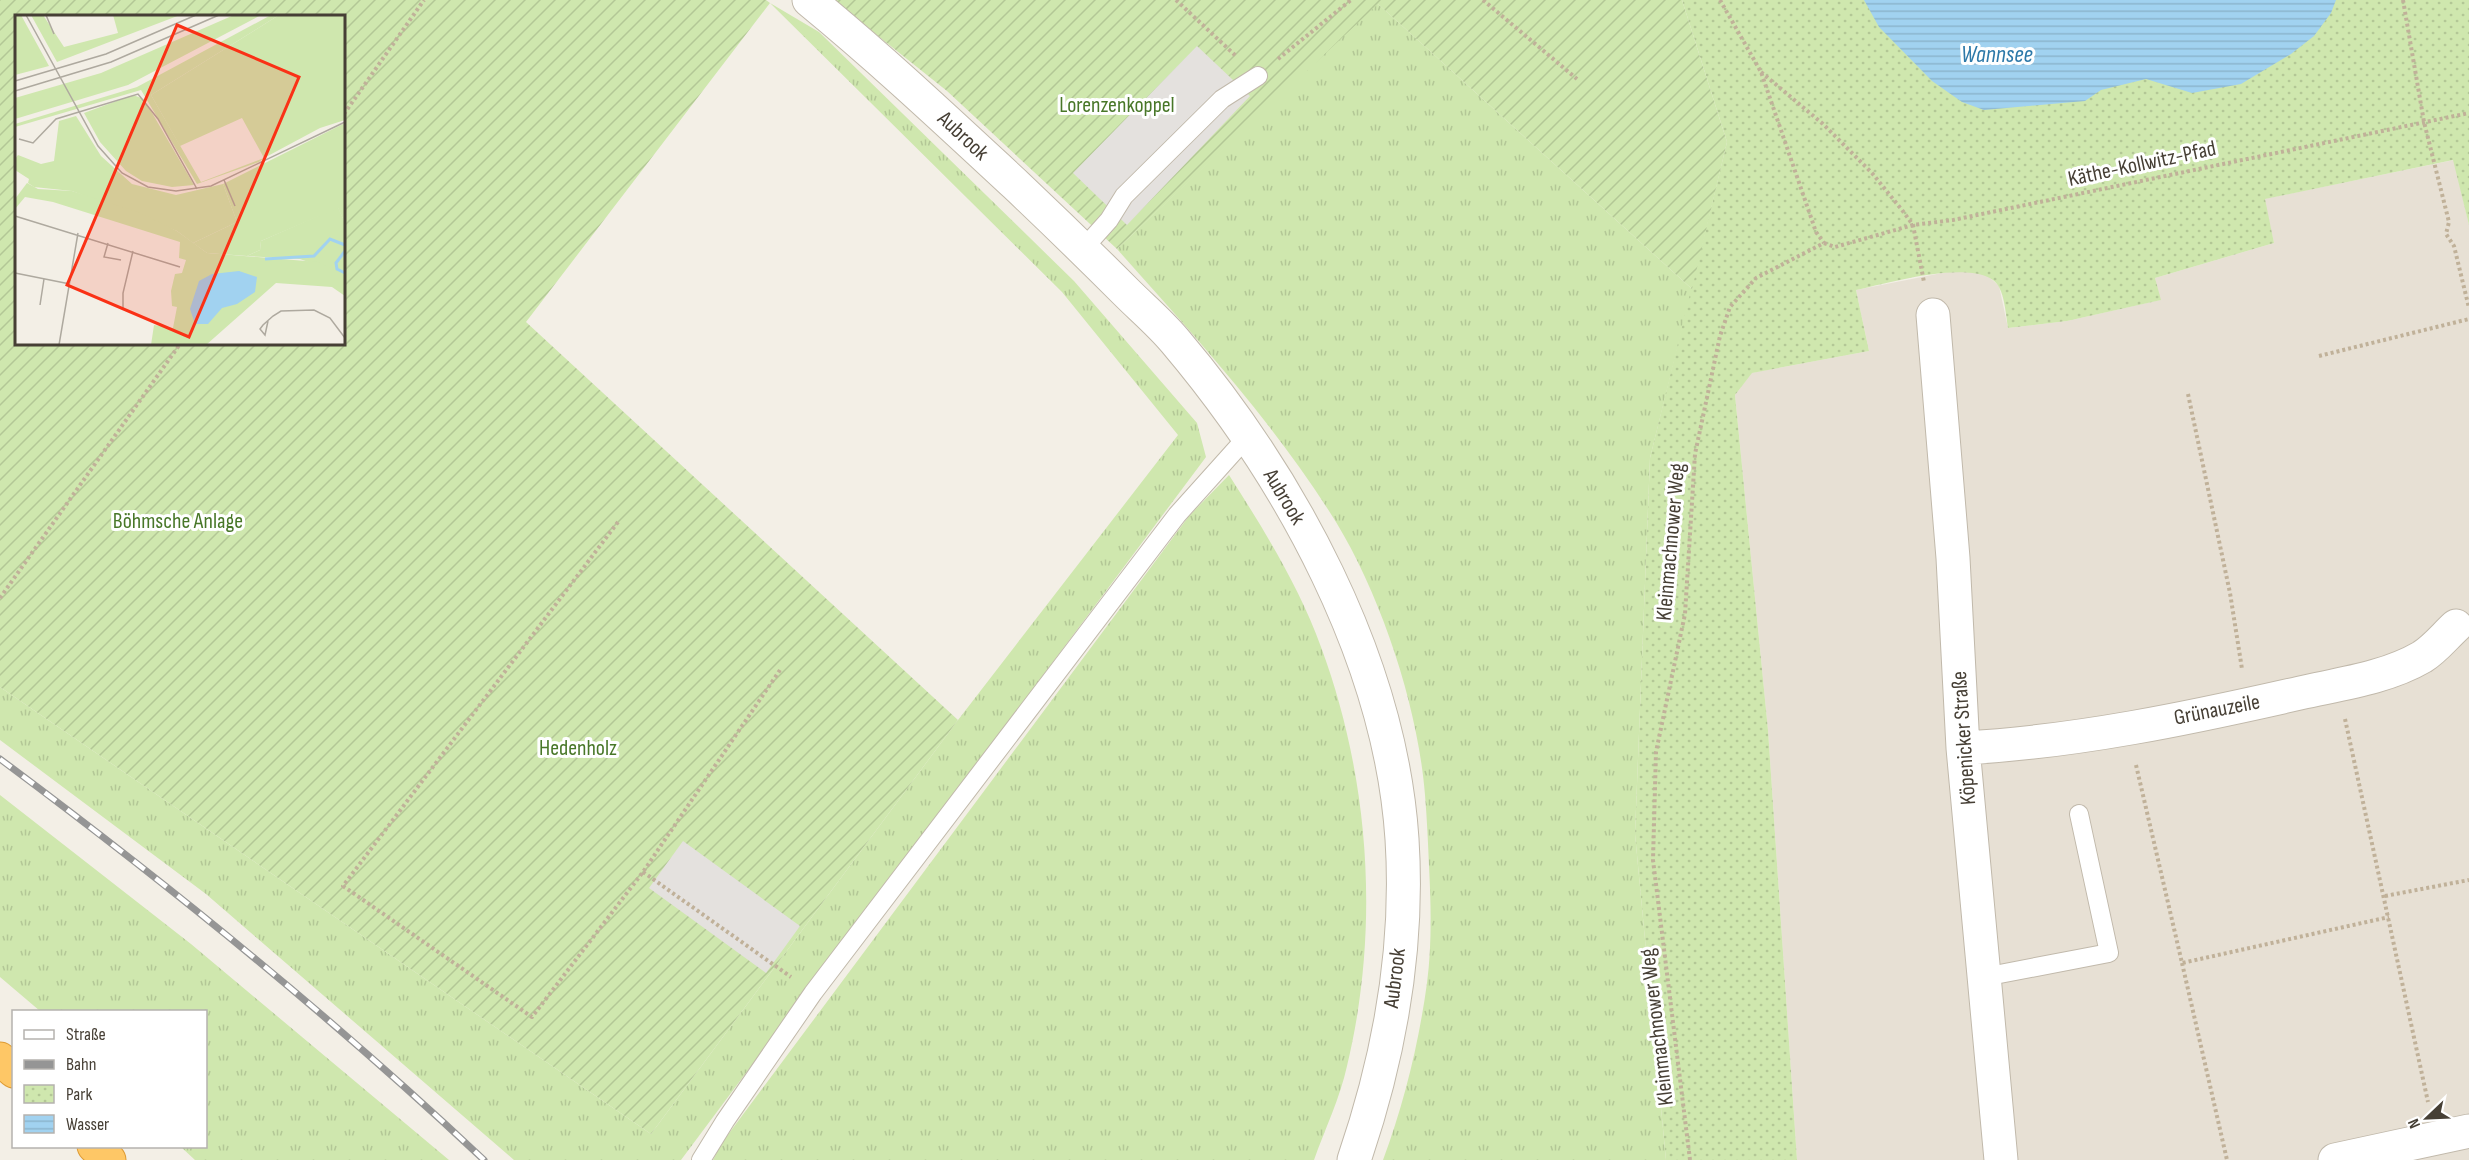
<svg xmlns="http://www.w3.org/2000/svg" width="2469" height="1160" font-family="'Sofia Sans Condensed',sans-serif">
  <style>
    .residential { fill: #e7e0d4 }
    .grass { fill: url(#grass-tufts) }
    .park { fill: url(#park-dots) }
    .garden { fill: url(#garden-furrows); fill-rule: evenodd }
    .parking { fill: #e4e1de }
    .water { fill: url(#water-rules) }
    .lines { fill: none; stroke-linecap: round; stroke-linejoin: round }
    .service-casing { stroke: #c1b9ab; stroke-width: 20 }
    .minor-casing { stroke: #c1b9ab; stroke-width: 35 }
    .motorway-casing { stroke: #dd9b35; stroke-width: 35 }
    .path { stroke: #c0b199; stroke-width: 4; stroke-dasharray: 3 3; stroke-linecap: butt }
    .service { stroke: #fff; stroke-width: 18 }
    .minor { stroke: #fff; stroke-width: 33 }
    .motorway { stroke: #fec766; stroke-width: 33 }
    .rail-casing { stroke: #959595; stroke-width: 7 }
    .rail { stroke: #fff; stroke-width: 4.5; stroke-dasharray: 14; stroke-linecap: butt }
    .labels { text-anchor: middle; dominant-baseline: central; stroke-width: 6; stroke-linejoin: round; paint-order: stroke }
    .park-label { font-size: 22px; fill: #487728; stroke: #fff }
    .street-label { font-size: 22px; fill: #463f35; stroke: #fff }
    .water-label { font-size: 24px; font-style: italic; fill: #2d79a9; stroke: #fff }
    .inset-river { fill: none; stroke: #a1d2f0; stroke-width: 3 }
    .inset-road { fill: none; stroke: #aea99f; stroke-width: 1.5 }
    .view { fill: #fa3116; fill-opacity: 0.15; stroke: #fa3116; stroke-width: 3 }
    .inset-edge { fill: none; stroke: #463f35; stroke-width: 3 }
  </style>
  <defs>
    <pattern id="grass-tufts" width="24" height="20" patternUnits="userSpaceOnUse" patternTransform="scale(1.5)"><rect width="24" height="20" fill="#cfe7ae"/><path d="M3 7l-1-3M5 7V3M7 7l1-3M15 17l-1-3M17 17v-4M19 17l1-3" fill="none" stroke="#b3c796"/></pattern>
    <pattern id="park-dots" width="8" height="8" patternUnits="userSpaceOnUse" patternTransform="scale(1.5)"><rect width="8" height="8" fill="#cfe7ae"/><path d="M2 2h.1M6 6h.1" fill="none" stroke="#b3c796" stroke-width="1.8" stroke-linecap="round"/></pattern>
    <pattern id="garden-furrows" width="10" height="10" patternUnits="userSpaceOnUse" patternTransform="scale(1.5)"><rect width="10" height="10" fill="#cfe7ae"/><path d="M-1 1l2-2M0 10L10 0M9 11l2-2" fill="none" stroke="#b3c796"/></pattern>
    <pattern id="water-rules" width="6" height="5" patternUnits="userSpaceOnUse" patternTransform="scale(1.5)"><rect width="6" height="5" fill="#a1d2f0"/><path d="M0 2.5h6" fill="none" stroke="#8cb5ce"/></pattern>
  </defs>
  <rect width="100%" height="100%" fill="#f3efe6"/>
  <!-- residential -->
  <path class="residential" d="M2454,160L2469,225V1160H1797L1768,730L1735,395L1751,373L1869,351L1856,290L1947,272L1974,271L1988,276L1999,286L2008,328L2067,321L2160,300L2155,278L2274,243L2264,199Z"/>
  <!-- grass -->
  <path class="grass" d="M770,3L819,32L1074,281L1197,423L1206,457L681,1160H514L206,894L0,740V687L651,1134L958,720L1178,435L1062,292Z
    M1377,3L1692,289L1650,458L1635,834L1666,1160H1383C1404,1104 1419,1042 1427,983C1432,945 1431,905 1429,866C1428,843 1427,819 1425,795C1418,707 1382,598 1336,522C1273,421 1196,338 1117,249Z
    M1229,475C1264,530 1299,586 1321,647C1370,779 1380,929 1347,1066C1340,1098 1325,1129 1314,1160H713L721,1144L1189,516Z
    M0,795L191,944L449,1160H195L181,1147L206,1146V1012L40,1011L0,977Z"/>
  <!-- park -->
  <path class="park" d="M1682,0H2469V225L2453,160L2265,199L2274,243L2155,278L2161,300L2067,321L2008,328C2006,316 2005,298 1999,287C1982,255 1885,284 1856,290L1869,351L1752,373L1735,395L1768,730L1797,1160H1666L1635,834L1650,458L1727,142Z"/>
  <!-- garden -->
  <path class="garden" d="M0,0H766L770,3L526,322L958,720L651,1134L0,687ZM16,16H344V344H16Z
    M833,0H1682L1727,142L1692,289L1378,4L1117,249L947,91Z"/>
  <!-- parking -->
  <path class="parking" d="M1197,46L1250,96L1127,225L1073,173Z
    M683,841L800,926L766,973L649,888Z"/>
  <!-- water -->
  <path class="water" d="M1864,0H2336L2331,13L2314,36L2291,54L2241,84L2192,93L2146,79L2101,90L2085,101L1984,110L1962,102L1932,81L1879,27Z"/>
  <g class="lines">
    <defs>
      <path id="service" d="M1083,249L1109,220L1124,196L1222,99L1258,76
        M1984,977L2109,953L2079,814
        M701,1160L725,1121L813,993L1177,515L1247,437"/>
      <path id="minor" d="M809,0C881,59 948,122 1016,185C1053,220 1090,256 1126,292C1142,308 1160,323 1175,341C1290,477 1390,659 1402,839C1409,947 1389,1058 1354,1160
        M1933,315L1953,558L1963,748L2001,1160
        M1963,748C2076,742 2190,718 2300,693C2340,684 2386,678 2422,657C2435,649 2445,636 2456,626
        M2335,1160L2469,1131"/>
      <path id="motorway" d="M0,1059L14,1071
        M94,1146L109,1160"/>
    </defs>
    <!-- service casing -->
    <use href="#service" class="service-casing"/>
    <!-- minor casing -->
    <use href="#minor" class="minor-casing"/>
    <!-- motorway casing -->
    <use href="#motorway" class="motorway-casing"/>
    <!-- path -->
    <path class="path" d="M1176,0L1237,57
      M1483,0L1577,79
      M1720,0L1761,72L1816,232L1824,243
      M2403,0L2424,122L2449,222L2446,234L2454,246L2469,308
      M1278,59L1351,0
      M1761,72L1823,124L1872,173L1902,210L1913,225L1924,282
      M344,114L424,0
      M1824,243L1835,247L1913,225L1953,220L2469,113
      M2319,356L2469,319
      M2188,394L2230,593L2242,669
      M618,522L343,886L532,1017L643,872L780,670
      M0,598L180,344
      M2345,719L2428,1102
      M2136,765L2182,963L2389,917
      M643,872L791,977
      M2385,896L2469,880
      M2182,963L2227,1160
      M1690,1160L1653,860L1656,752L1685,614L1695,454L1720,336L1730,307L1756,278L1824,243"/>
    <!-- service -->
    <use href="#service" class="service"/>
    <!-- minor -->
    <use href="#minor" class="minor"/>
    <!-- motorway -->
    <use href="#motorway" class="motorway"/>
    <defs>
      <path id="rail" d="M0,759C168,884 332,1017 484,1160"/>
    </defs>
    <!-- rail casing -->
    <use href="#rail" class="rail-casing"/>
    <!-- rail -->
    <use href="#rail" class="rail"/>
  </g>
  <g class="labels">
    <!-- park labels -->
    <g class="park-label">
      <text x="1117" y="105">Lorenzenkoppel</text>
      <text x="178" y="521">Böhmsche Anlage</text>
      <text x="578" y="748">Hedenholz</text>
    </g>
    <!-- street labels -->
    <g class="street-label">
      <text transform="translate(963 136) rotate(43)">Aubrook</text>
      <text transform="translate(2142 164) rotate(-12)">Käthe-Kollwitz-Pfad</text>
      <text transform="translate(1284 497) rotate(59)">Aubrook</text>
      <text transform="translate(1671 542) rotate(-85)">Kleinmachnower Weg</text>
      <text transform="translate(2217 710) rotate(-11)">Grünauzeile</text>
      <text transform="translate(1964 738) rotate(-94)">Köpenicker Straße</text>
      <text transform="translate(1395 978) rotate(-83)">Aubrook</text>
      <text transform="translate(1657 1027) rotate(-97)">Kleinmachnower Weg</text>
    </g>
    <!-- water labels -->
    <g class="water-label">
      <text x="1997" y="54">Wannsee</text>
    </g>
  </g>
  <!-- overview -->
  <g transform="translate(15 15)">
    <rect width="330" height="330" fill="#f3efe6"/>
    <path d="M0,0H6L34,51L0,60ZM16,0H28L49,32L103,18L98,0H165L42,47ZM219,0H246L113,70L0,104V83L86,58ZM256,0H264L136,80L186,167L249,143L244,147L182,169L126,75L0,112V109L122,72ZM118,80L129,84L179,170L157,172L127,166L111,156L85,127L69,98ZM61,101L86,141L117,169L161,180L208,169L222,207L178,228L162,216L57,176L19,172L13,168L14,164L0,155V144L3,140L26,149L39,146L44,106Z" fill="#cfe7ae"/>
    <path d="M323,192L330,208V260L285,244L232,241L245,235L246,226Z" fill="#cfe7ae"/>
    <path d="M12,168L23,174L57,176L123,197L162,216L192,238L303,247L330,260V281L317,272L261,268L191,330H136L139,310L158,313L162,292L157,291L156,276L160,259L167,258L171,245L164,243L165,227L38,187L10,182L0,194V184Z" fill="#cfe7ae"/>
    <path d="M264,0H330V105L305,113L249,143L227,103L165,131L136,80ZM330,108V208L323,193L246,226L245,235L232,241L192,238L178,228L222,207L208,169Z" fill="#cfe7ae"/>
    <path d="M224,256L242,262L240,277L222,289L207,293L193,309H180L175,294L184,266L197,259Z" fill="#a1d2f0"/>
    <path class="inset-river" d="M330,236L321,248L322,254L330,258M250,244L299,241L315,224L330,230"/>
    <path class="inset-road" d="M11,0L83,131L107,158L133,172L161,176L196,171L330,107M31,0L39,19M0,66L91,39L181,0M0,76L96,47L204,0M4,124L18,128L41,104L123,79L143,104L182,174M209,165L220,191M0,201L165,252M93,228L89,242L106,245M0,258L55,269M25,290L29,264M108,293V278L118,236M253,306L250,320L245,314L248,310L258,301L266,296L299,295L315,303L330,323M44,330L63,218"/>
    <path class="view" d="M162,10L284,62L174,322L52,270Z"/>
    <rect width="330" height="330" class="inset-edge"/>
  </g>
  <!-- legend -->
  <rect x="12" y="1010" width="195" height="138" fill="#ffffff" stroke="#b5b2ae" stroke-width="1.5"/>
  <rect x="24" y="1030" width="30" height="9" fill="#ffffff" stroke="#b5b2ae" stroke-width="1.5"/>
  <text x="66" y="1040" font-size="18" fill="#463f35">Straße</text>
  <rect x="24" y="1060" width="30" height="9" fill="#959595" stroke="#b5b2ae" stroke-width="1.5"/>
  <text x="66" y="1070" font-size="18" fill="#463f35">Bahn</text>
  <rect x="24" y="1085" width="30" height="18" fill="url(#park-dots)" stroke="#b5b2ae" stroke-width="1.5"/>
  <text x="66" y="1100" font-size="18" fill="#463f35">Park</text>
  <rect x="24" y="1115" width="30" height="18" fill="url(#water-rules)" stroke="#b5b2ae" stroke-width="1.5"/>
  <text x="66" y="1130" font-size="18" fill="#463f35">Wasser</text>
  <!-- north arrow -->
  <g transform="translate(2427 1118) rotate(247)" stroke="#ffffff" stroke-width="4.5" paint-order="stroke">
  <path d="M0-4.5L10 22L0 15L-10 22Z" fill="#463f35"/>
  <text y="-9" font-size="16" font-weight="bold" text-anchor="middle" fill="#463f35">N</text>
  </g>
</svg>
